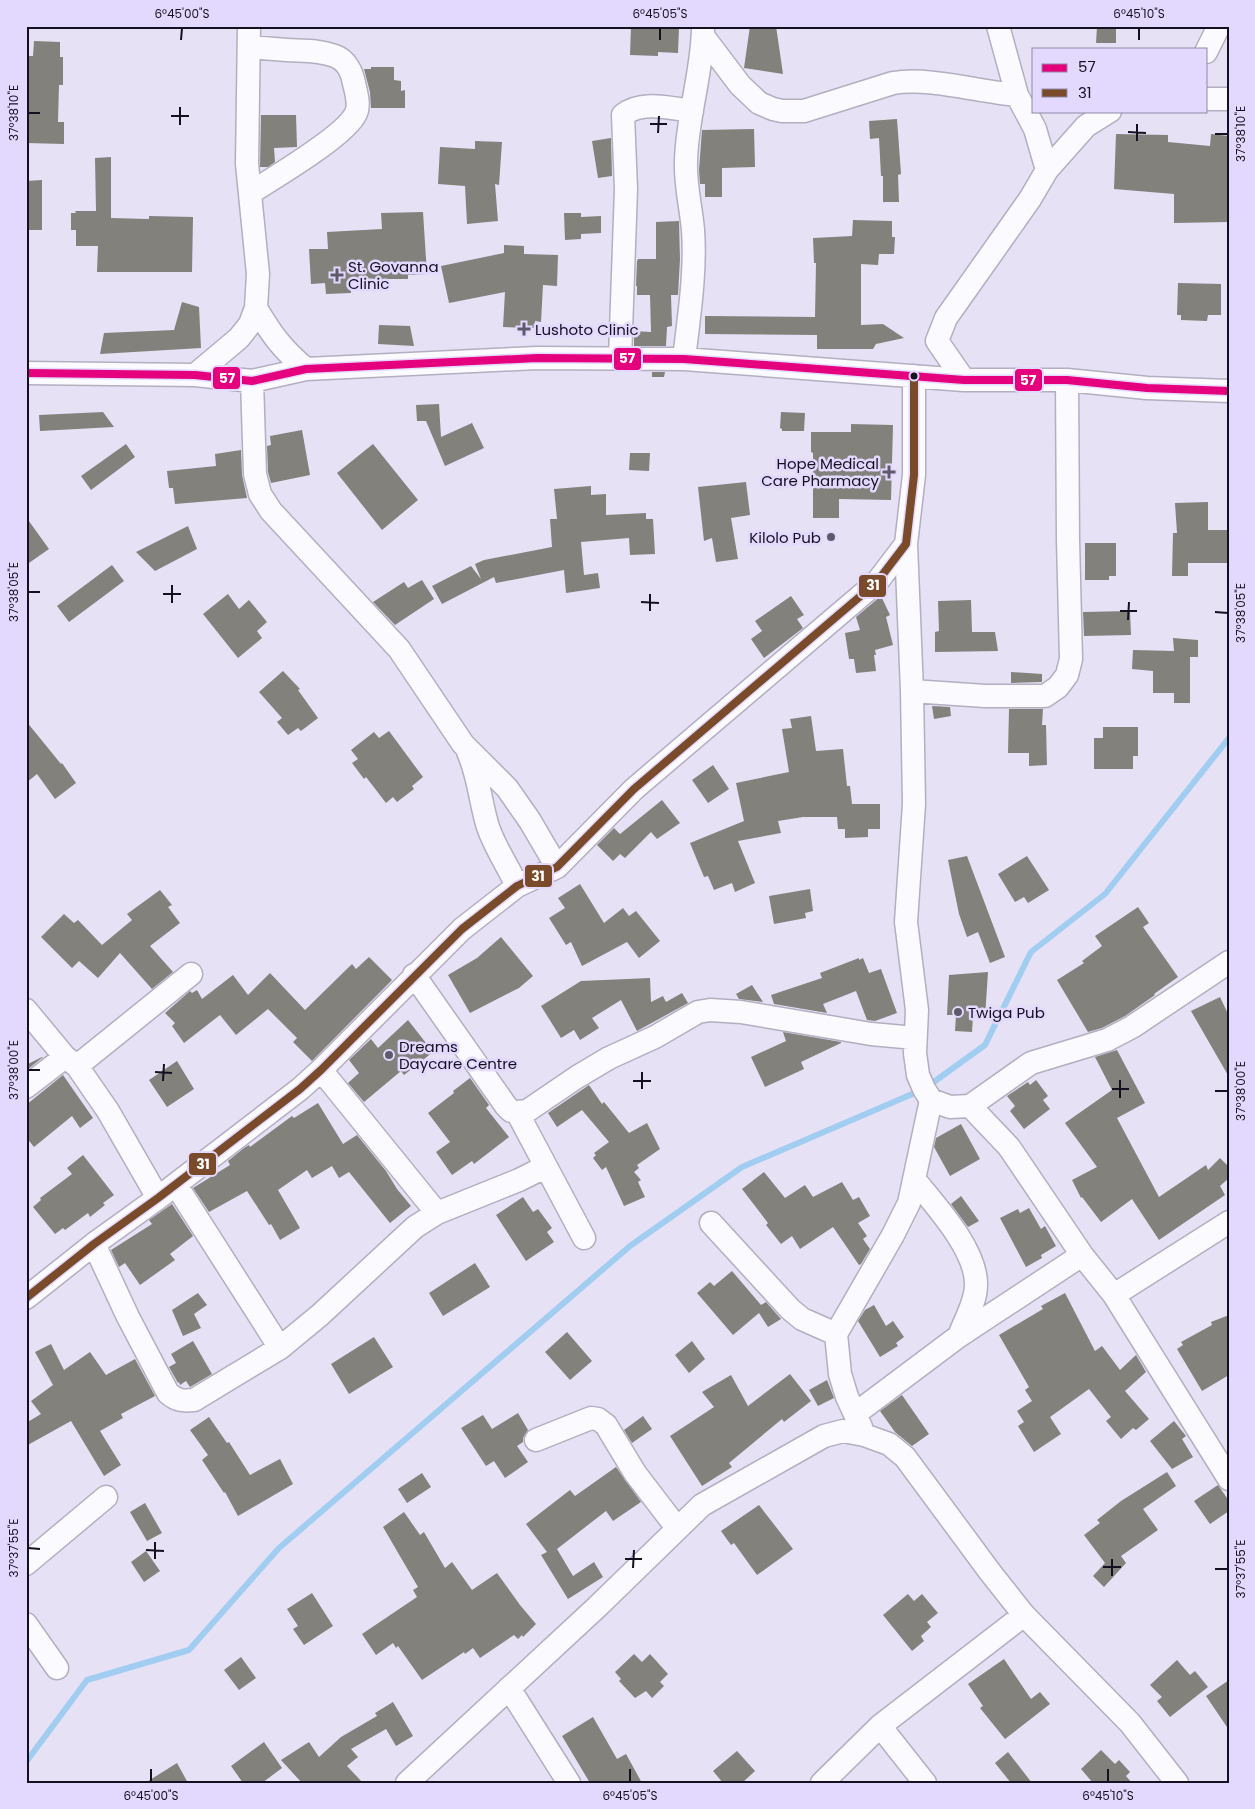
<svg xmlns="http://www.w3.org/2000/svg" width="1255" height="1809" font-family="Poppins,sans-serif">
  <style>
    .lines { fill: none; stroke-linecap: round; stroke-linejoin: round }
    .stream { stroke: #a1cdf1; stroke-width: 6 }
    .building { fill: #82817c }
    .minor-casing { stroke: #b3aec0; stroke-width: 25 }
    .minor { stroke: #fbfafe; stroke-width: 22 }
    .bus-1-casing { stroke: #e3d9fe; stroke-width: 11 }
    .bus-2-casing { stroke: #e3d9fe; stroke-width: 11 }
    .bus-1 { stroke: #e5007d; stroke-width: 8 }
    .bus-2 { stroke: #7a4b2a; stroke-width: 8 }
    .ticks { fill: none; stroke: #151020; stroke-width: 2 }
    .poi-dot { fill: #5e596b; stroke: #e3d9fe; stroke-width: 2 }
    .bus-dot { fill: #151020; stroke: #e3d9fe; stroke-width: 2 }
    .labels { text-anchor: middle; dominant-baseline: central; stroke-width: 5; stroke-linejoin: round; paint-order: stroke }
    .poi-label { font-size: 15px; fill: #151020; stroke: #e3d9fe; text-anchor: start }
    .line-badge { stroke: #e3d9fe; stroke-width: 2 }
    .badge-label { font-size: 14px; text-anchor: middle; font-weight: bold; fill: #fff }
    .neatline { fill: none; stroke: #151020; stroke-width: 2 }
    .ticks-label { font-size: 12px; text-anchor: middle; fill: #151020 }
  </style>
  <rect width="100%" height="100%" fill="#e7e1f6"/>
  <g class="lines">
    <!-- stream -->
    <path class="stream" d="M26,1762L87,1680L189,1650L279,1548L630,1246L742,1167L924,1089L985,1045L1031,952L1105,894L1229,738"/>
  </g>
  <!-- building -->
  <path class="building" d="M631,26L679,28L678,53L658,52V56L630,55Z
    M750,26H776L783,74L744,68Z
    M1097,26H1116V43H1096Z
    M34,41L60,42V57H63V85H59L58,122H64V144L26,143L28,84L26,83V56H33Z
    M371,67H394V80L401,81V91L405,90V108H371L370,92L364,69H371Z
    M261,115H296L297,147L274,148L275,162L268,167H260Z
    M897,119L901,174L898,175L899,202H883V176H881L879,138L870,139L869,121Z
    M754,129L755,167L722,168V197H705V184H700L699,170L702,130Z
    M1116,134L1168,135V142L1210,146L1211,134L1229,136L1228,222L1174,223V194L1114,189Z
    M611,138L612,176L598,178L592,141Z
    M475,141L502,142L499,185L495,184L498,221L467,224L465,186L438,184L440,147L475,149Z
    M111,157V218L149,219V216L193,217L192,272H97L98,246H76V230H71V213H76L75,211H96L95,158Z
    M42,180V230H26V181Z
    M423,212L427,274L408,275V279H351V293L326,294L325,283L311,284L309,249H328L327,232L382,229L381,213Z
    M564,213H581V217L601,216V233L581,234V239L565,240Z
    M853,220L892,221V237H895L894,254H879L878,265L861,264V325L883,324L904,338L876,344L873,349H817V335L705,334V316L815,317L816,263H814L813,238L852,236Z
    M679,221L680,259L678,295H671L672,326L667,327L666,346H634V331L651,332L650,295H637V286H636L637,261L638,259H656V222Z
    M504,245L524,246V254L558,255L557,286L543,285L541,322L535,321V328L503,327L505,292L449,303L441,266L504,253Z
    M1178,283L1221,284V315H1208L1207,321L1181,320V315H1177Z
    M182,302L199,307L201,348L100,354L104,333L174,330Z
    M379,325L410,326L414,346L378,344Z
    M652,372H665L664,377H652Z
    M439,404L441,437L472,423L484,448L445,466L426,421H417L416,405Z
    M103,412L114,427L40,431L39,415Z
    M781,412L805,413L804,431H782V429L780,428Z
    M851,424L893,425L891,500L839,499V518H813V453L811,452V432H851Z
    M302,430L310,475L271,483L268,472L267,446L271,445L270,436Z
    M126,444L135,457L91,490L81,476Z
    M373,444L418,500L382,530L337,473Z
    M241,450L242,475L247,498L175,504L173,488H169L167,471L216,466L215,454Z
    M630,453H650L649,471L629,470Z
    M746,482L750,515L731,518L738,559L716,562L712,538L704,541L698,487Z
    M591,486V495L606,494V515L646,513V519H653L655,554L630,555L629,538L581,542L584,575L598,573L600,588L566,593L564,570L496,583L494,577L442,604L432,586L471,566L481,579L475,564L484,560L552,547L550,519H557L554,489Z
    M1208,502V530H1229V563H1188V576H1172L1173,533H1177L1175,503Z
    M26,517L49,549L26,565Z
    M188,526L197,549L155,571L136,552Z
    M1085,543H1116V576H1109V580H1085Z
    M112,565L124,581L69,622L57,606Z
    M422,580L434,599L395,625L373,602L404,582L408,588Z
    M228,594L239,609L249,600L267,622L257,631L262,638L238,658L203,614Z
    M791,596L804,615L797,619L803,628L764,658L751,639L762,631L755,621Z
    M881,596L890,615L886,617L893,645L875,650L876,655H874L876,671L856,673L854,659H849L845,633L860,630L856,617Z
    M971,600L972,632H995L998,651L935,652V632L939,631L938,601Z
    M1130,611L1131,635L1084,636L1083,612Z
    M1173,638L1198,640V657H1190V703H1174V693H1153V671L1132,669L1133,650L1174,651Z
    M283,671L300,689L298,690L318,718L301,731L298,728L288,735L277,722L282,718L259,692Z
    M1011,672L1042,674V682L1011,683Z
    M932,706L950,707L951,716L934,719Z
    M1009,709H1043L1042,725H1046L1047,765L1029,766V753H1008Z
    M811,716L816,751L843,749L847,786H850L852,804H880V829H868V837L845,838V829H838L837,817H803L778,821L781,833L738,841L755,883L735,892L732,883L714,890L708,876L704,877L690,843L744,821L736,783L789,772L782,729L792,728L790,719Z
    M26,721L61,764L62,763L76,783L55,799L37,774L26,783Z
    M1103,727H1138V756H1133V769H1094V738H1103Z
    M389,731L423,777L412,786L414,789L397,802L393,797L386,803L366,777L364,779L352,763L358,759L351,750L374,732L379,738Z
    M713,765L729,789L708,803L692,780Z
    M662,800L680,823L657,839L651,832L625,858L620,854L613,861L597,845L614,828L620,834Z
    M967,856L1005,957L990,963L978,932L967,937L959,914L948,860Z
    M1027,856L1049,890L1028,903L1024,897L1015,902L998,874Z
    M580,884L604,923L623,908L629,916L636,911L660,941L639,958L627,942L582,966L571,942L566,945L549,918L565,908L558,898Z
    M810,889L813,911L805,913L806,918L774,924L769,896Z
    M160,890L172,905L168,907L180,923L150,946L173,972L152,989L120,953L98,978L79,961L72,968L41,937L64,914L74,923L78,920L102,945L132,920L127,914Z
    M1138,907L1149,923L1143,927L1178,977L1154,994L1155,995L1125,1016L1102,1028L1088,1032L1057,980L1084,963L1082,961L1102,946L1095,936Z
    M501,937L533,976L519,988L470,1013L448,975L477,958Z
    M369,957L392,980L312,1061L293,1042L297,1038L268,1009L236,1035L220,1015L184,1043L172,1026L175,1023L165,1013L190,991L192,993L197,990L202,999L233,975L248,995L270,973L305,1010L352,964L356,969Z
    M859,958V960L863,958L869,973L881,969L897,1013L875,1021L867,1020L856,991L823,1004L827,1013L774,1004L771,995L822,978L820,973Z
    M988,972L985,1017L973,1016L972,1032L955,1031L956,1015H947L949,975Z
    M650,978L651,1002L663,996L666,1002L682,993L688,1003L637,1031L621,1000L592,1018L599,1028L580,1040L574,1030L561,1038L541,1006L581,981Z
    M752,985L763,1002L739,999L736,994Z
    M1220,997L1229,1016V1077L1191,1011Z
    M408,1020L433,1052L404,1075L401,1071L364,1102L348,1083L359,1073L349,1060L371,1039L378,1048Z
    M783,1032L841,1042V1043L801,1062L804,1069L765,1087L751,1057L786,1041Z
    M1117,1050L1145,1103L1117,1118L1159,1197L1206,1165L1208,1170L1220,1158L1229,1167V1178L1220,1186L1225,1195L1159,1240L1132,1199L1101,1222L1082,1197L1081,1198L1072,1180L1097,1167L1065,1123L1112,1090L1095,1057Z
    M42,1057H43L28,1069L26,1065Z
    M177,1061L194,1089L167,1107L149,1080Z
    M63,1075L93,1118L80,1128L72,1116L34,1147L26,1137V1105Z
    M470,1078L489,1105L486,1108L509,1137L474,1164L472,1161L452,1175L436,1152L450,1142L428,1113L454,1093L453,1091Z
    M1036,1080L1048,1096L1043,1100L1050,1109L1024,1129L1010,1111L1015,1106L1007,1096L1028,1082L1030,1085Z
    M589,1085L602,1104L604,1102L629,1133L647,1123L660,1149L637,1165L639,1168L634,1172L641,1180L638,1182L645,1197L624,1206L606,1167L602,1170L593,1158L596,1155L594,1153L609,1142L582,1110L557,1127L548,1113Z
    M318,1103L343,1144L357,1135L386,1171L397,1189L411,1206L390,1223L349,1172L339,1178L332,1166L312,1178L307,1170L278,1190L300,1228L280,1240L271,1224L269,1225L247,1191L209,1212L193,1188L230,1165L228,1161L244,1148L249,1145L250,1147L292,1116L294,1118Z
    M961,1124L980,1159L950,1176L934,1147L936,1138Z
    M83,1155L114,1195L103,1203L105,1205L90,1217L88,1213L65,1230L63,1228L55,1234L33,1207L41,1200L40,1198L72,1174L67,1168Z
    M764,1172L785,1198L805,1185L813,1197L842,1182L853,1200L859,1197L870,1216L858,1223L867,1236L863,1239L870,1249L861,1264L859,1265L833,1227L800,1249L792,1236L781,1244L766,1225L768,1223L742,1189Z
    M961,1196L979,1221L968,1227L951,1204Z
    M523,1197L533,1212L538,1209L552,1228L547,1232L554,1242L526,1261L496,1215Z
    M172,1204L193,1236L170,1254L175,1260L140,1285L125,1263L119,1267L111,1250L152,1224L149,1220Z
    M1029,1208L1041,1229L1045,1226L1056,1246L1041,1255L1042,1258L1026,1267L1000,1218L1018,1209L1020,1213Z
    M475,1263L490,1287L443,1316L429,1293Z
    M732,1271L761,1305L766,1302L781,1319L768,1327L759,1313L733,1335L697,1293L710,1282L714,1286Z
    M198,1293L207,1305L194,1314L201,1328L183,1336L172,1310Z
    M1065,1293L1095,1351L1102,1346L1120,1370L1136,1355L1146,1372L1125,1391L1149,1419L1136,1430L1133,1428L1121,1439L1106,1421L1111,1417L1089,1389L1050,1417L1061,1434L1034,1452L1018,1426L1024,1422L1017,1411L1032,1401L1025,1390L1029,1387L999,1335L1043,1309L1041,1306Z
    M874,1305L886,1326L893,1321L904,1337L896,1343L898,1346L880,1357L858,1321L865,1310Z
    M1229,1315V1375L1202,1391L1177,1349L1183,1345L1181,1342L1212,1325L1211,1322Z
    M567,1332L592,1361L570,1380L545,1352Z
    M374,1337L393,1367L349,1394L331,1364Z
    M193,1341L212,1374L190,1387L186,1381L180,1385L179,1382L178,1383L169,1367L176,1363L171,1354Z
    M692,1341L705,1359L689,1373L675,1355Z
    M51,1344L64,1370L90,1352L106,1375L135,1359L155,1396L121,1414L123,1418L100,1431L121,1465L104,1476L71,1421L26,1446V1423L41,1414L31,1401L53,1385L35,1352Z
    M790,1374L811,1401L784,1422L782,1419L729,1463L732,1467L702,1486L670,1436L714,1407L702,1392L731,1375L748,1406Z
    M827,1380L834,1398L818,1406L809,1390Z
    M902,1395L929,1434L912,1446L895,1432L880,1411Z
    M518,1413L528,1430L523,1438V1442L517,1446L528,1462L505,1478L494,1461L486,1466L461,1428L483,1415L492,1429Z
    M643,1416L652,1429L632,1443L624,1430Z
    M209,1417L227,1443L229,1442L250,1475L280,1459L293,1484L238,1516L225,1492L224,1493L202,1460L208,1455L190,1430Z
    M1174,1421L1186,1436L1182,1439L1193,1457L1172,1469L1150,1441Z
    M616,1467L641,1502L613,1521L606,1511L557,1549L573,1576L594,1562L603,1577L568,1599L541,1555L547,1552L526,1524L570,1490L575,1496Z
    M1167,1472L1176,1486L1143,1509L1158,1530L1121,1556L1126,1563L1104,1587L1093,1576L1105,1563L1084,1535L1100,1523L1097,1520L1121,1501Z
    M422,1473L431,1487L407,1503L398,1489Z
    M1218,1485L1229,1501V1511L1210,1524L1194,1501Z
    M145,1503L162,1533L147,1541L130,1512Z
    M759,1505L793,1549L757,1575L734,1543L731,1545L721,1531Z
    M404,1512L420,1535L424,1532L445,1568L452,1562L472,1590L497,1573L520,1605L536,1624L523,1637L522,1635L518,1639L514,1635L480,1658L473,1648L465,1654L464,1652L422,1680L398,1646L396,1648L393,1643L376,1655L362,1634L417,1597L413,1590L418,1587L383,1527Z
    M146,1551L160,1571L144,1582L131,1562Z
    M312,1593L333,1626L304,1645L293,1629L298,1626L287,1609Z
    M908,1594L914,1601L922,1594L938,1613L927,1622L931,1627L921,1636L924,1641L912,1651L883,1615Z
    M634,1654L642,1662L650,1654L668,1674L660,1682L664,1686L652,1698L646,1691L635,1698L619,1681L621,1679L615,1672Z
    M241,1657L256,1678L239,1690L224,1670Z
    M1004,1659L1031,1699L1040,1692L1050,1704L1005,1739L980,1708L983,1706L968,1684Z
    M1177,1660L1190,1675L1195,1671L1208,1687L1170,1717L1157,1701L1162,1697L1150,1685Z
    M1229,1680V1730L1206,1696Z
    M393,1702L413,1736L396,1746L386,1729L351,1749L358,1757L347,1766L363,1783H302L281,1760L309,1742L319,1757L341,1737L377,1716L375,1713Z
    M593,1717L617,1759L626,1754L642,1783H590L562,1736Z
    M264,1742L282,1768L262,1783H243L231,1766Z
    M1101,1750L1115,1764L1119,1760L1130,1772L1126,1776L1132,1783H1093L1081,1769Z
    M737,1751L755,1771L742,1783H723L713,1771Z
    M1008,1752L1032,1783H1011L995,1763Z
    M177,1763L188,1783H145Z"/>
  <g class="lines">
    <defs>
      <path id="minor" d="M998,26L1017,95L1035,129L1047,170
        M703,36L740,85L759,103L773,109L782,111H804L893,83C931,77 978,92 1017,95
        M249,47C261,48 274,49 287,50C304,51 319,50 335,56C346,60 352,72 354,83C356,92 360,105 356,113C347,135 272,179 250,193
        M1206,52L1219,26
        M1206,99H1229
        M256,308C272,335 282,349 306,369
        M620,359L626,189L623,115C641,100 670,108 692,111
        M684,359C689,316 696,272 693,230C691,207 685,185 686,161C687,117 702,74 703,29
        M26,373L195,375L252,381L306,369L537,358L684,359L964,380H1067L1147,388L1229,391
        M195,375L239,338L250,324L256,308L258,274L247,164L249,26
        M964,380L937,341L946,318L1030,199L1047,170L1086,126L1110,111
        M252,381L255,474L260,494L271,511L399,649L463,744L507,788L530,821L557,867
        M906,544L912,691L914,804L906,922L917,1010L915,1053L918,1075L924,1089L931,1100L950,1107L970,1106L1009,1147L1082,1255L1114,1295L1229,1479
        M912,691L985,696H1045L1058,687L1067,675L1071,659L1068,540L1067,380
        M468,752C479,776 480,802 488,827C495,848 508,866 517,886
        M414,975L506,1106L511,1111L517,1112L527,1111L577,1077L609,1058L655,1037L698,1012L710,1010L741,1012L871,1034L915,1038
        M26,1010L65,1057L77,1066L108,1111L158,1198
        M77,1066L191,974
        M321,1070L437,1213
        M26,1087L65,1057
        M970,1106L1031,1063L1107,1040L1132,1027L1229,962
        M517,1112L584,1238
        M914,1179C935,1205 977,1250 976,1285C976,1302 965,1320 959,1336
        M176,1185L280,1348
        M711,1223L790,1309L802,1319L836,1334L840,1374L847,1397L861,1427
        M94,1244L128,1317L168,1393C177,1401 183,1401 194,1400L280,1348L320,1315L415,1227L437,1213L519,1180L545,1167
        M1114,1295L1229,1222
        M26,1298L94,1244L158,1198L300,1089L321,1070L462,929L517,886L557,867L634,789L877,582L906,544L914,475V376
        M836,1334L893,1235L909,1203L931,1100
        M855,1414L959,1336L1082,1255
        M536,1440L591,1418L598,1419L606,1425L635,1473L677,1528
        M26,1564L106,1497
        M26,1624L57,1668
        M509,1688L569,1783
        M880,1726L925,1783
        M407,1783L597,1607L702,1505L824,1436L843,1431L864,1435L889,1444L905,1457L990,1572L1024,1615L1130,1723L1177,1783
        M822,1783L880,1726L1024,1615"/>
    </defs>
    <!-- minor casing -->
    <use href="#minor" class="minor-casing"/>
    <!-- minor -->
    <use href="#minor" class="minor"/>
    <defs>
      <path id="bus-1" d="M26,373L195,375L252,381L306,369L537,358L684,359L964,380H1067L1147,388L1229,391"/>
      <path id="bus-2" d="M26,1298L94,1244L158,1198L300,1089L321,1070L462,929L517,886L557,867L634,789L877,582L906,544L914,475V376"/>
    </defs>
    <!-- bus-1 casing -->
    <use href="#bus-1" class="bus-1-casing"/>
    <!-- bus-2 casing -->
    <use href="#bus-2" class="bus-2-casing"/>
    <!-- bus-1 -->
    <use href="#bus-1" class="bus-1"/>
    <!-- bus-2 -->
    <use href="#bus-2" class="bus-2"/>
  </g>
  <!-- ticks -->
  <path class="ticks" d="M181,40L182,28M660,40V28M1139,40V28M28,113H40M171,116H189M650,124H667M180,125V107M1128,132L1146,133M658,133L659,116M1215,134H1228M1137,141V124M28,592H40M163,594H181M641,602L659,603M172,603V585M650,611V594M1120,611H1137M1215,612L1228,613M1128,620L1129,602M28,1070H40M155,1072L172,1073M163,1081L164,1064M633,1081H651M642,1089V1072M1112,1089H1129M1215,1091H1228M1120,1098V1080M28,1548L40,1549M146,1550L164,1551M155,1559V1542M625,1559H642M1103,1567H1121M633,1568L634,1550M1215,1569H1228M1112,1576V1559M151,1782V1769M630,1782V1769M1108,1782V1769"/>
  <!-- markers -->
  <g class="poi-dot">
    <path d="M334.5 267.5h5v5h5v5h-5v5h-5v-5h-5v-5h5z"/>
    <path d="M521.5 321.5h5v5h5v5h-5v5h-5v-5h-5v-5h5z"/>
    <path d="M886.5 464.5h5v5h5v5h-5v5h-5v-5h-5v-5h5z"/>
    <circle cx="831" cy="537" r="5"/>
    <circle cx="958" cy="1012" r="5"/>
    <circle cx="389" cy="1055" r="5"/>
  </g>
  <circle class="bus-dot" cx="914" cy="376" r="4.5"/>
  <g class="labels">
    <!-- poi labels -->
    <g class="poi-label">
      <text x="348" y="266">St. Govanna<tspan x="348" dy="17">Clinic</tspan></text>
      <text x="535" y="329">Lushoto Clinic</text>
      <text x="879" y="463" text-anchor="end">Hope Medical<tspan x="879" dy="17">Care Pharmacy</tspan></text>
      <text x="821" y="537" text-anchor="end">Kilolo Pub</text>
      <text x="968" y="1012">Twiga Pub</text>
      <text x="399" y="1046">Dreams<tspan x="399" dy="17">Daycare Centre</tspan></text>
    </g>
  </g>
  <g class="line-badge">
    <rect x="613" y="347" width="29" height="24" rx="5" fill="#e5007d"/>
    <rect x="212" y="366" width="29" height="24" rx="5" fill="#e5007d"/>
    <rect x="1014" y="368" width="29" height="24" rx="5" fill="#e5007d"/>
    <rect x="858" y="574" width="29" height="24" rx="5" fill="#7a4b2a"/>
    <rect x="524" y="864" width="29" height="24" rx="5" fill="#7a4b2a"/>
    <rect x="188" y="1152" width="29" height="24" rx="5" fill="#7a4b2a"/>
  </g>
  <g class="badge-label">
    <text x="627" y="363">57</text>
    <text x="227" y="383">57</text>
    <text x="1028" y="385">57</text>
    <text x="873" y="590">31</text>
    <text x="538" y="881">31</text>
    <text x="203" y="1169">31</text>
  </g>
  <!-- border -->
  <rect width="1255" height="1809" fill="none" stroke="#e3d9fe" stroke-width="55"/>
  <!-- legend -->
  <rect x="1032" y="48" width="175" height="65" fill="#e3d9fe" stroke="#9189a5"/>
  <rect x="1042" y="64" width="25" height="8" fill="#e5007d" stroke="#9189a5"/>
  <text x="1078" y="72" font-size="15" fill="#151020">57</text>
  <rect x="1042" y="89" width="25" height="8" fill="#7a4b2a" stroke="#9189a5"/>
  <text x="1078" y="98" font-size="15" fill="#151020">31</text>
  <rect x="28" y="28" width="1200" height="1754" class="neatline"/>
  <g class="ticks-label">
    <text x="182" y="18">6°45'00"S</text>
    <text x="660" y="18">6°45'05"S</text>
    <text x="1139" y="18">6°45'10"S</text>
    <text transform="translate(14 113) rotate(-90)" y="4">37°38'10"E</text>
    <text transform="translate(1241 134) rotate(-90)" y="4">37°38'10"E</text>
    <text transform="translate(14 592) rotate(-90)" y="4">37°38'05"E</text>
    <text transform="translate(1241 613) rotate(-90)" y="4">37°38'05"E</text>
    <text transform="translate(14 1070) rotate(-90)" y="4">37°38'00"E</text>
    <text transform="translate(1241 1091) rotate(-90)" y="4">37°38'00"E</text>
    <text transform="translate(14 1548) rotate(-90)" y="4">37°37'55"E</text>
    <text transform="translate(1241 1569) rotate(-90)" y="4">37°37'55"E</text>
    <text x="151" y="1800">6°45'00"S</text>
    <text x="630" y="1800">6°45'05"S</text>
    <text x="1108" y="1800">6°45'10"S</text>
  </g>
</svg>
